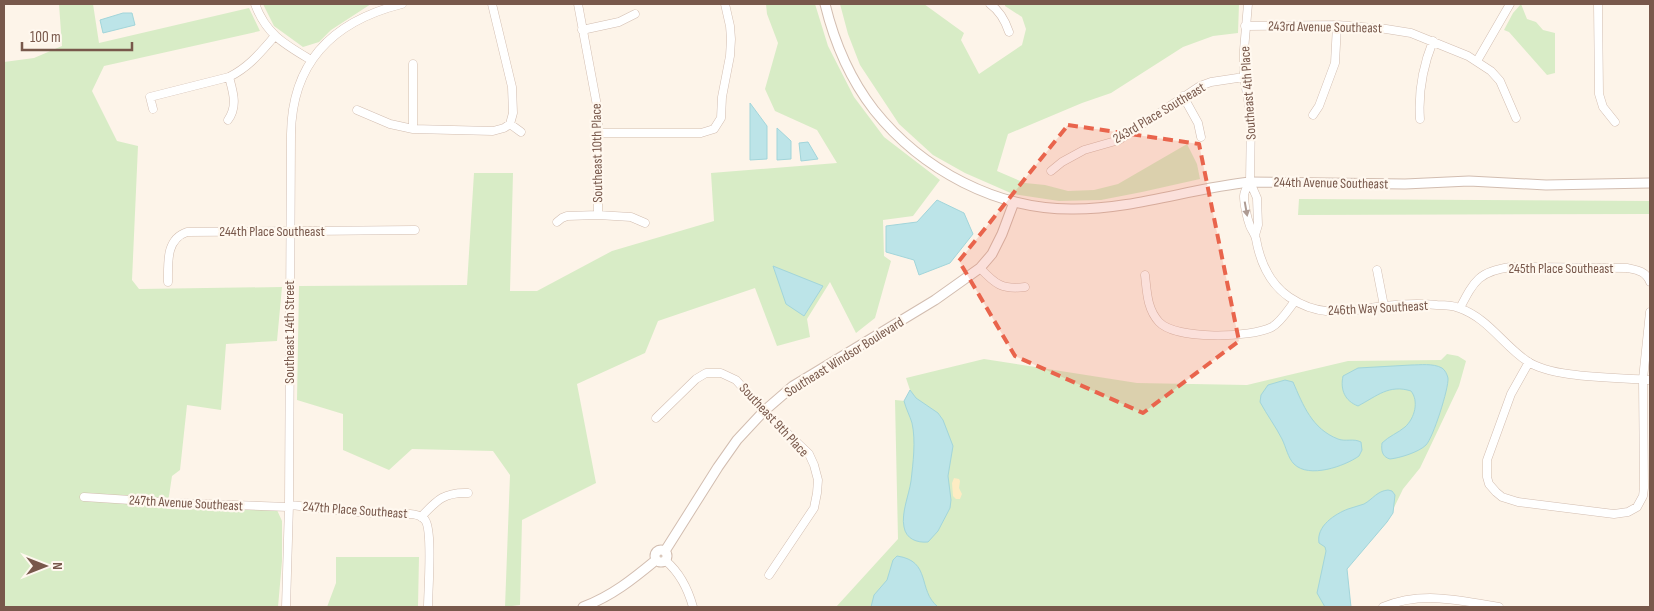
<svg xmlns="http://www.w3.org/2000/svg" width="1654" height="611" font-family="'Sofia Sans Condensed',sans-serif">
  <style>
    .green { fill: #d8ecc6 }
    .sand { fill: #fdecc3 }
    .water { fill: #bce4e8; stroke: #a2d5da }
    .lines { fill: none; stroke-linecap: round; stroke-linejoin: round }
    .minor-casing { stroke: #d2bdb0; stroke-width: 9 }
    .tertiary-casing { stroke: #d2bdb0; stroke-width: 11 }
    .minor { stroke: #fff; stroke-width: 8 }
    .tertiary { stroke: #fff; stroke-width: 9 }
    .oneway { fill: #ae9b93 }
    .marked { fill: #e9644c; fill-opacity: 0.2; stroke: #e9644c; stroke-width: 4; stroke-dasharray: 10 6; stroke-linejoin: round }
    .labels { text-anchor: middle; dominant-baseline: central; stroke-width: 4.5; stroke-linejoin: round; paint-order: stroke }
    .street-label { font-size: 14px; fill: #78584b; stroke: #fff8ef }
  </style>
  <rect width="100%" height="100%" fill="#fdf4e9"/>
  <!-- green -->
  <path class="green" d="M59,4H93L99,43L249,8L260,31L104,66L92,91L117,141L138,146L132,280L139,289L282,287L277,341L226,344L221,410L187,405L180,470L172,476L167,509L277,510L282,521V561L278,607H4V62L34,58L62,46Z
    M263,4H371L331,30L319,42L303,47L274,26Z
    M766,4H815L828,46L854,97L884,137L940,180L913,216L883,220L884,256L891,261L875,318L856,333L830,282L807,319L810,337L777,346L755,288L658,321L645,353L577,384L596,483L522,520L520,605L505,607L510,475L493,451L412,449L389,470L343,450V414L297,400L299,286L467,285L474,173H513L510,291H537L612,251L714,221L711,173L837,163L817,130L775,111L765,89L778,43L767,14Z
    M840,4H924L964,33L961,40L979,74L1022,45L1026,29L1022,17L1005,6V4H1239L1238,33L1213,36L1183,47L1111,93L1082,103L1008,134L997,171L1025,183L1045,185L1068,191L1094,190L1118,184L1187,144L1197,164L1200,179L1142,192L1101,200L1059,201L1013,194L965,173L933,155L899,124L860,65L848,34Z
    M1521,4L1527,19L1536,22L1543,30L1555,33V73L1547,75L1509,32L1504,30L1513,13Z
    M1299,199L1650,201V214L1298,215Z
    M1447,354L1458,356L1466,361L1459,386L1420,468L1403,489L1387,522L1344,571L1349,607H836L898,539L895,400L905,401L910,390L906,378L984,359L1137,383L1247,385L1348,361L1441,360Z
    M336,557H419L418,606L327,607L336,583Z"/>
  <!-- sand -->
  <path class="sand" d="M954,478L959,479L960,481L959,488L962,494L960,499H956L953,496L952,483Z"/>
  <!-- water -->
  <path class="water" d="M123,13H132L135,25L103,33L100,20Z
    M750,103L767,126V159L750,160Z
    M777,128L791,141V159L777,160Z
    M808,142L818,159L801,161L799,143Z
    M937,200L964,213L973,234L950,263L919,275L914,260L886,252V226L917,222Z
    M773,266L823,286L804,316L786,304Z
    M1411,365C1420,365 1433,363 1442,368C1445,370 1447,374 1448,378C1449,388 1433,438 1426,445C1419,452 1400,458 1390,459C1382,457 1381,450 1382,443C1389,436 1398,433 1405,427C1415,418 1419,401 1411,391C1389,384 1377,396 1358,406C1345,401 1340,390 1343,376L1358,368Z
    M1285,380L1293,382C1303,405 1312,429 1338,439C1346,442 1353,438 1361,442L1362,450L1359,456C1345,466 1309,479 1294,464C1288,458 1286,447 1282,439C1276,427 1267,415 1260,402L1261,395L1268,385Z
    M910,390L916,398L938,413L943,420L953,446L948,476L951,500L950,508L938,531L928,542C917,543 906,539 904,527C901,513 909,495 911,481C913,463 916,441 912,423C910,416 906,409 904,401Z
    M1388,490L1392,491L1395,495L1393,513L1387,522L1347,569L1351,607H1325L1317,593L1326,551L1325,547L1319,543C1316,526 1335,514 1348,509C1353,507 1359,506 1364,504C1373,499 1377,491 1388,490Z
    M897,556C932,561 917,590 938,607H871L874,595L887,580L893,560Z"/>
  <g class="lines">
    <defs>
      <path id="minor" d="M255,4C266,34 284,44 311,60
        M492,4L512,87L513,113L510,124
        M578,4L598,111V215
        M990,4C1000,11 1005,20 1009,32
        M1248,4L1244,50V77L1251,116L1250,182L1257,198L1258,225L1255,235
        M1598,4L1599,94L1603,107L1615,122
        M1245,26L1337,25L1386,29L1411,33L1468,56L1491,71L1500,81L1516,118
        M582,30L619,22L635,14
        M1477,61L1510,4
        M1183,96L1198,123L1201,137
        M153,109L150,97L229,77C249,67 260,53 274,37
        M357,110L390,124L413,129L493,131L504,128L510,124L521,132
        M1313,115L1319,106L1335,63L1337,25
        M1420,119C1418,92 1423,66 1433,41
        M228,120C238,106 233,92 229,77
        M413,129V64
        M598,133H701L714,129L721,118L722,97L730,56L731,39L730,26L725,4
        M1051,171L1062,162L1084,150L1119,140L1200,86L1211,82L1244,77
        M1250,182C1248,186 1244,191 1244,196C1244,204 1247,218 1250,226C1252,231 1255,234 1256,239C1260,262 1269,283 1289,297C1321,319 1348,311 1384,306C1401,304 1419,303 1437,305C1444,305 1452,305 1459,308C1488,318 1503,345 1527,361C1553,379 1618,377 1650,380
        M557,222L562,218L567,216L598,215L631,217L645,223
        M980,268C995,284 1002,290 1025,287
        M1377,270L1384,306
        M1145,275C1147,292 1147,309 1159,322C1176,340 1251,338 1272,327C1281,322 1288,310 1295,301
        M168,282C168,262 166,239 187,232L415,230
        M1460,308C1474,281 1479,271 1511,267L1627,268C1637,270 1646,271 1650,282
        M1529,362L1511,394L1487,460V477L1489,484L1496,492L1502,497L1518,502L1614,514L1628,512L1637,507L1643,496L1644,488L1643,379L1650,312
        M656,418L696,379L706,373H721L736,380L764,411L809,454L814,465L818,480L817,493L814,508L769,575
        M84,497L177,503L288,507
        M289,505C324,508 359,514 395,514C405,514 418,512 425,520C433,530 428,591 428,607
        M421,517C437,500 444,492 468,493
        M666,561C680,573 688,589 693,607
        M286,607L289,505L291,134C292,61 334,21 402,4
        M1383,607C1421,591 1459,600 1499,607"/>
      <path id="tertiary" d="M825,4C834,41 850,79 874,110C922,170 997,210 1074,209C1134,209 1192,188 1250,182L1405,184L1469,181L1546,185L1650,183
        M655 556a6 6 0 1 1 12 0a6 6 0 1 1-12 0Z
        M665,551L718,467L737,440L764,411L793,386L935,300L980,268L992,254L1002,234L1014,202
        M583,607C612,596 633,579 656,560"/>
    </defs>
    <!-- minor casing -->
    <use href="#minor" class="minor-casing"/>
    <!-- tertiary casing -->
    <use href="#tertiary" class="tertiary-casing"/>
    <!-- minor -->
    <use href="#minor" class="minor"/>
    <!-- tertiary -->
    <use href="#tertiary" class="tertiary"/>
  </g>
  <!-- one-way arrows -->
  <defs><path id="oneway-solid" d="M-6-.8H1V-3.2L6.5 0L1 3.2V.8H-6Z" transform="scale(1.25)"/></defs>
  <use class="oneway" href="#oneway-solid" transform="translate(1246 209) rotate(80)"/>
  <!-- marked area -->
  <path class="marked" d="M1068,125L1199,144L1239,341L1143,413L1015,356L959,261Z"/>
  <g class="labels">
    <!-- street labels -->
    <g class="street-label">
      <text transform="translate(1325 27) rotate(1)">243rd Avenue Southeast</text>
      <text transform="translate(1248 93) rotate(-94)">Southeast 4th Place</text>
      <text transform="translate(1159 113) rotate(-31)">243rd Place Southeast</text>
      <text transform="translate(597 153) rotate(-91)">Southeast 10th Place</text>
      <text transform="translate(1331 183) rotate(1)">244th Avenue Southeast</text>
      <text x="272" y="231">244th Place Southeast</text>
      <text x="1561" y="268">245th Place Southeast</text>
      <text transform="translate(1378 308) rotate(-3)">246th Way Southeast</text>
      <text transform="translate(289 332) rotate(-90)">Southeast 14th Street</text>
      <text transform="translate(844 357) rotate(-32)">Southeast Windsor Boulevard</text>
      <text transform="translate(774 420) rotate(47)">Southeast 9th Place</text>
      <text transform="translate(186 503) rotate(3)">247th Avenue Southeast</text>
      <text transform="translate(355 510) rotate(4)">247th Place Southeast</text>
    </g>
  </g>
  <!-- border -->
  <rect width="1654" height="611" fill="none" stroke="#78584b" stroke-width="10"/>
  <!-- north arrow -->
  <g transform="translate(45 566) rotate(90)" stroke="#fff8ef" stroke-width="4" paint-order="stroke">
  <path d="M0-4L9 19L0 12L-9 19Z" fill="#78584b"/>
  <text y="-8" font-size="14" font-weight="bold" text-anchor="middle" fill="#78584b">N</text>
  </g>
  <!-- scale -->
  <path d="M22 42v8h110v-8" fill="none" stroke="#78584b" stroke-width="2.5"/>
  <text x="30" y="42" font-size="15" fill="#78584b" stroke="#fff8ef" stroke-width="4" paint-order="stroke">100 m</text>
</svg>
